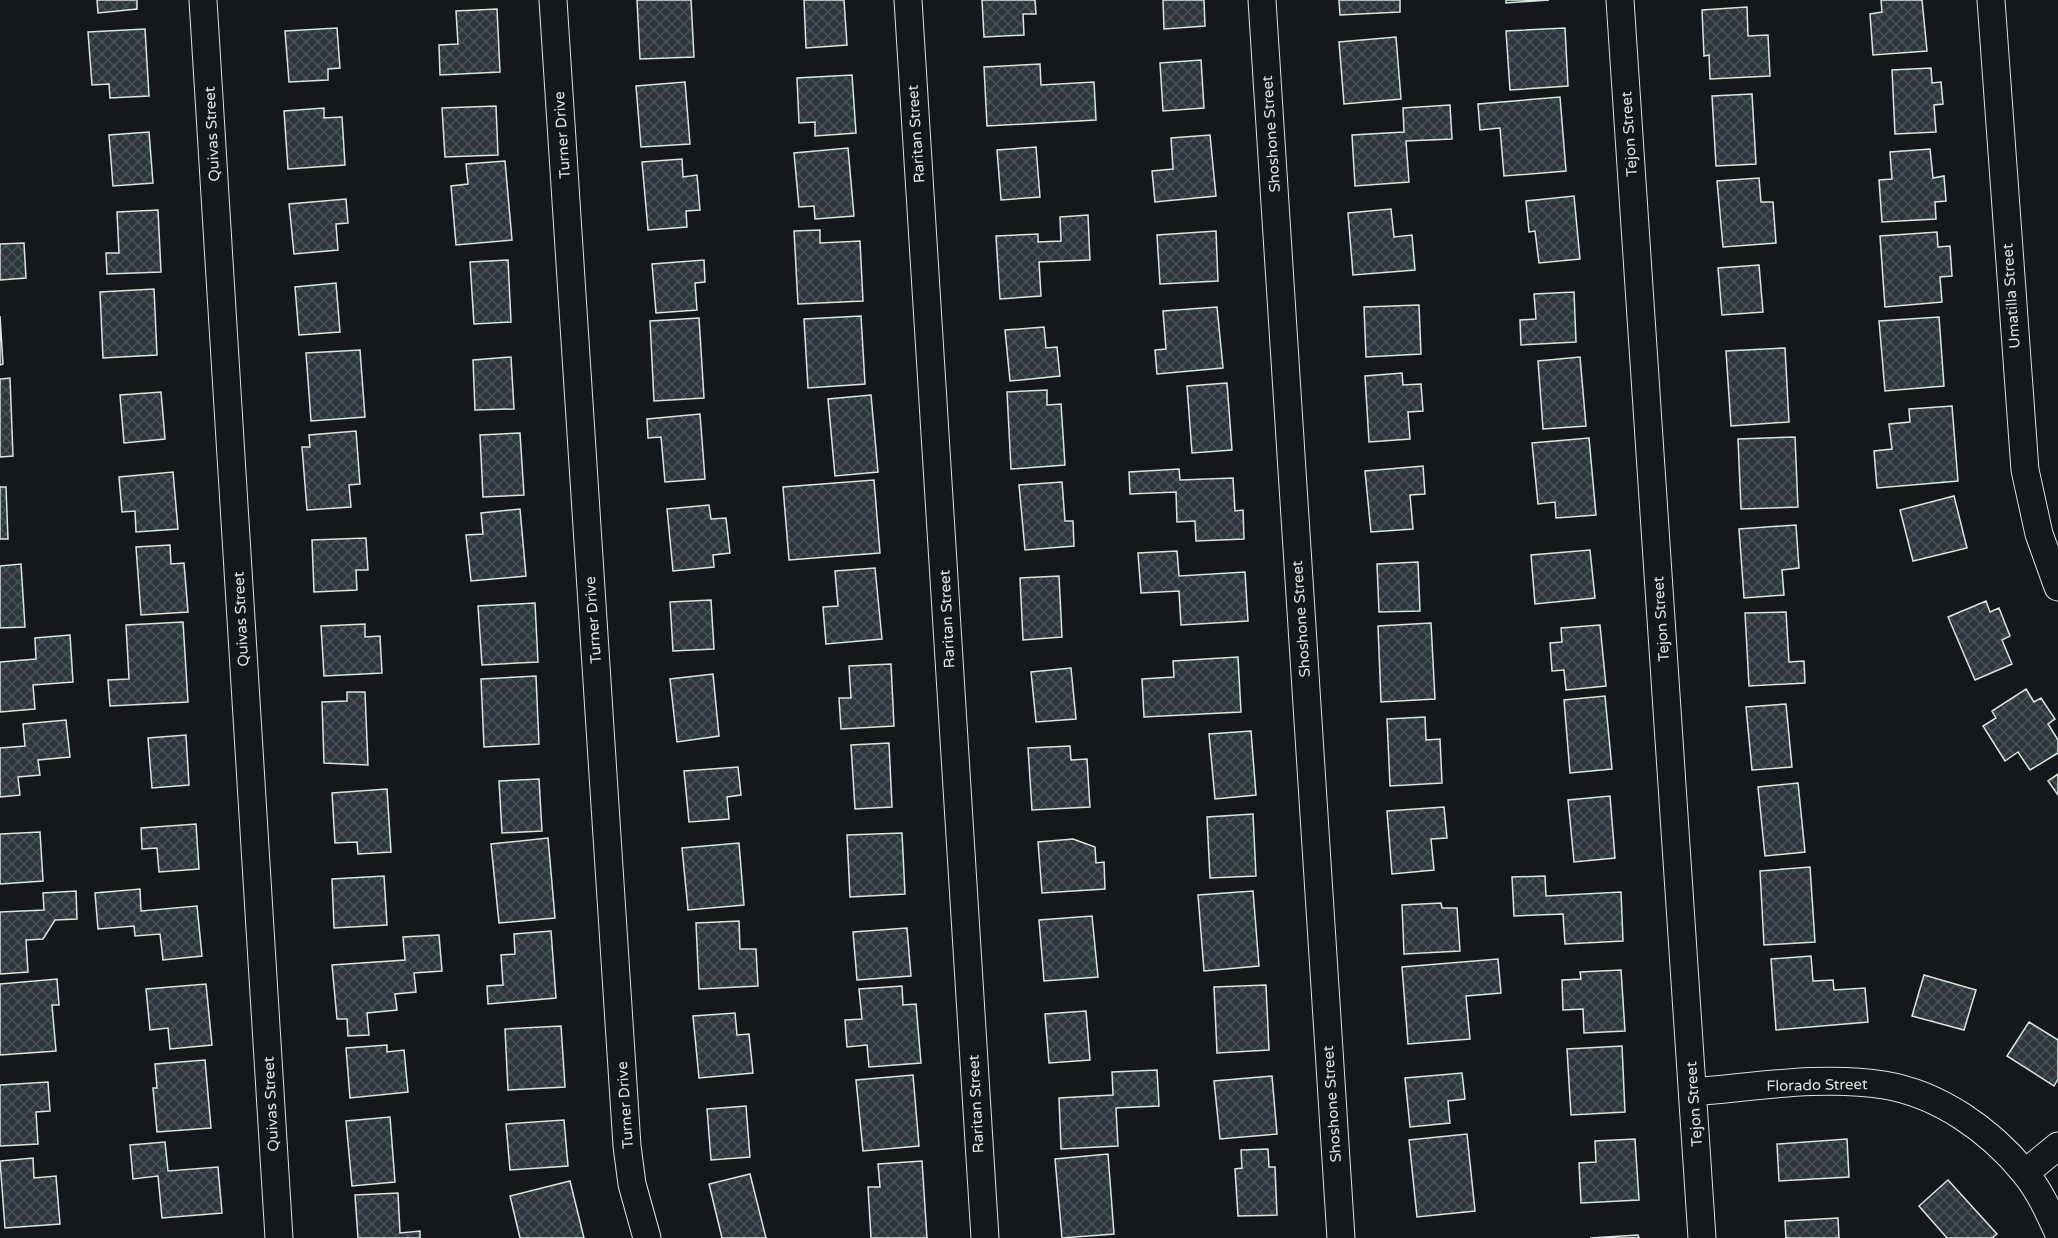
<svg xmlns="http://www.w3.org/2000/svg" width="2058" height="1238" font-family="'Varela Round',sans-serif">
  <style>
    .building { fill: url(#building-cross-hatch); stroke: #d8e6dc; stroke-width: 1.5 }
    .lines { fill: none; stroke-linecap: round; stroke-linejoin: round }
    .street-casing { stroke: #d8e6dc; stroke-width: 29 }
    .street { stroke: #14181c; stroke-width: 27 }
    .labels { text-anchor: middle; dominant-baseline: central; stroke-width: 4.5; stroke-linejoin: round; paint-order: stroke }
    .street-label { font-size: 15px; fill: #d8e6dc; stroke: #14181c }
  </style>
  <defs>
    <pattern id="building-cross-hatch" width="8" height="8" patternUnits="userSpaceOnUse" patternTransform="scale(1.5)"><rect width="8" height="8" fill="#2c363c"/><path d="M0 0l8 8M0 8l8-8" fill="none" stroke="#4a5358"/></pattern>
  </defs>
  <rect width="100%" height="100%" fill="#14181c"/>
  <!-- building -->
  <path class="building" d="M97,0H137V9L98,13Z
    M637,0H691L694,57L640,59Z
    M804,0H844L847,45L806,48Z
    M982,0H1035L1036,14H1023L1024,35L984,37Z
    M1163,0H1204L1205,26L1164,29Z
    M1339,0H1400V12L1340,15Z
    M1506,0H1549L1506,3Z
    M1881,0H1922L1927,51L1873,55L1870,14L1882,12Z
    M1747,7L1748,36L1768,35L1770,76L1710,79L1709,55L1704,56L1702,10Z
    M497,9L500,72L440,75L439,45L458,44L456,11Z
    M337,28L340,68L328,69V80L289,82L285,31Z
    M1565,28L1568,86L1510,90L1506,31Z
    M145,29L149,96L110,98L109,84L92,85L88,32Z
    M1396,37L1401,99L1344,104L1339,42Z
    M1201,60L1204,108L1163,111L1160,63Z
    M1040,64L1041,85L1094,82L1096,120L987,126L984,67Z
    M1931,68L1932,83L1941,82L1943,104L1934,105L1936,132L1895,134L1892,70Z
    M852,75L856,133L815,136V122L799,123L797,78Z
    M685,82L690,144L641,147L636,86Z
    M1752,94L1756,164L1716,166L1712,96Z
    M1560,97L1566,171L1504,176L1500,128L1480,130L1478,104Z
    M1450,105L1452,139L1406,141L1409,182L1355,186L1352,135L1404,132L1403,108Z
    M496,106L498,155L445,157L442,108Z
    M324,108V118L342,117L345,165L288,169L284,111Z
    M149,132L153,183L113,186L109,135Z
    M1210,135L1216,196L1155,202L1152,171L1173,169L1171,138Z
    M1036,147L1040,197L1001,200L997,150Z
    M848,148L854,216L815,219L814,206L799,207L794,153Z
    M1930,149L1933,178L1944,176L1946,201L1935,202L1936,219L1882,222L1879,180L1892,179L1890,152Z
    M682,159L683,177L697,175L700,210L686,211L687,227L648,230L642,162Z
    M505,161L512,240L456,245L451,186L468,184L466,164Z
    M1759,178L1761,202H1773L1776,243L1723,247L1717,181Z
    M1574,196L1580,259L1539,263L1535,231L1529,232L1526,201Z
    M346,199L348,223L336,224L338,250L294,254L289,204Z
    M1391,209L1394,237L1412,235L1415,270L1353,275L1348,213Z
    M158,210L161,272L107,274L106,253H119L117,212Z
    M1088,215L1090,260L1039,262L1041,296L1000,299L996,236L1038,234V242L1061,241L1060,217Z
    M820,230V243L860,241L863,301L798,304L794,231Z
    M1216,231L1218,281L1160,284L1157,235Z
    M1937,232L1938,247L1950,246L1952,276L1940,277L1942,302L1885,307L1880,236Z
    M24,243L26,278L0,280V244Z
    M508,260L511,322L474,324L470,262Z
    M704,260L705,282L695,283L697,310L656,313L652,264Z
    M1759,265L1763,312L1722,315L1718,268Z
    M336,283L340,332L299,335L295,287Z
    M154,289L157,355L103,358L100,292Z
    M1574,292L1576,342L1521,345L1520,320L1536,319L1534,294Z
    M1419,305L1421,354L1366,357L1364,307Z
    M1217,307L1223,368L1157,374L1155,350L1166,349L1163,311Z
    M0,316L3,364L0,365Z
    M861,316L865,384L808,388L804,319Z
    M1939,317L1944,386L1885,391L1879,321Z
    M699,318L704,398L654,401L650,321Z
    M1044,327L1046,348L1057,347L1060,376L1010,381L1005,330Z
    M1785,348L1789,422L1731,426L1726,351Z
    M360,350L365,417L311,421L306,353Z
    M511,357L514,409L475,410L473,360Z
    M1580,357L1586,426L1543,429L1538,361Z
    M1402,373L1403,385L1421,384L1423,411L1408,412L1410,439L1369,442L1365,376Z
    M10,378L13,456L0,457V379Z
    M1227,383L1232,450L1192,453L1187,386Z
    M1047,390V405L1061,404L1065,465L1011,469L1007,392Z
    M161,392L165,439L124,443L120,395Z
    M871,395L878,472L835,476L828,399Z
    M1952,406L1958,481L1877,488L1874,451L1892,449L1889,424L1910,422L1909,409Z
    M700,414L705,479L665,482L661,437L648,438L647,419Z
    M356,431L360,484L349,485L351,507L307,510L302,447H310L309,435Z
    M520,433L524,495L483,497L480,435Z
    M1795,437L1798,507L1741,509L1738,439Z
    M1589,438L1596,515L1556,518L1555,502L1538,504L1532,443Z
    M1423,466L1425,494L1410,495L1413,529L1371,532L1365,471Z
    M1179,469L1180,480L1233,478L1235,511L1243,510L1244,539L1196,541L1195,521L1177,522L1176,492L1130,494L1129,472Z
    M173,472L178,529L136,532L135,511L122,512L119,477Z
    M874,480L880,553L789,560L783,487Z
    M1062,482L1065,521H1073L1074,546L1025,550L1019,485Z
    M0,487H6L8,539H0Z
    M1954,496L1967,548L1913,561L1900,510Z
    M709,505L711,519L726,518L730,553L713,555L714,567L673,571L667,509Z
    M520,509L526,576L471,581L466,535L483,534L481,513Z
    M1796,525L1799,568L1782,570L1784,595L1744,598L1739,529Z
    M366,538L368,570H356L357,590L314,592L312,540Z
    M170,545L171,564L184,563L188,612L141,615L136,547Z
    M1590,550L1595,598L1535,604L1531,555Z
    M1177,551L1179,576L1245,572L1248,621L1181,625L1179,591L1141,593L1138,553Z
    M1418,562L1420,611L1379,612L1377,564Z
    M21,564L25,627L0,628V566Z
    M875,568L882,639L826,644L823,607L838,606L835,571Z
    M1059,576L1062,637L1023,640L1020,578Z
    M711,600L714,649L673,651L670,602Z
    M1986,601L1990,612L1999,608L2010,636L2002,640L2012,664L1975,680L1948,617Z
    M535,603L538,662L482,665L478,606Z
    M1786,612L1789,662L1804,661L1805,683L1749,686L1745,613Z
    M183,622L188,702L110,706L108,680L129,679L126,625Z
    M1431,623L1435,699L1381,702L1378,626Z
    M365,624V637L380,636L382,673L324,676L321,626Z
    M1600,625L1606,686L1566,690L1564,670L1552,671L1550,643L1562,642L1561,628Z
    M70,635L73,682L33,685L35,709L0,712V662L36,659L35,638Z
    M1238,657L1241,712L1144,717L1142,679L1174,677L1173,661Z
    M891,664L894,726L841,729L839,698H851L849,666Z
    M1071,668L1076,719L1036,722L1031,672Z
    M713,674L719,736L677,742L670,679Z
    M536,676L539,744L484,747L481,679Z
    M2026,689L2034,702L2041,698L2055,719L2048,724L2058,740V753L2030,770L2018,752L2005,761L1983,726L1996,718L1992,711Z
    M347,692H365L368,765L324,763L322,702L347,701Z
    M1605,696L1612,769L1570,773L1564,700Z
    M1786,704L1792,767L1752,770L1746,707Z
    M1425,717L1426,740L1440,739L1442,783L1390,786L1387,719Z
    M66,720L70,757L38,760L40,775L18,777L20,795L0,797V748L25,746L23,724Z
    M1251,731L1256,795L1215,799L1209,734Z
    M186,735L189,785L152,788L148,738Z
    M889,743L892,807L855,809L851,745Z
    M1070,746L1071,760L1087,759L1090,807L1032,810L1028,748Z
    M738,767L741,795L727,797L729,819L689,822L684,771Z
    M2058,774V795L2048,781Z
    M539,779L542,831L502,833L499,781Z
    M1798,783L1805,852L1765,856L1758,787Z
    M387,789L391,852L358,854L357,842L335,843L332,793Z
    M1610,796L1615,858L1574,862L1568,800Z
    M1444,807L1447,838L1431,839L1434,870L1392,874L1387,811Z
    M1253,814L1256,876L1210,878L1207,817Z
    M196,824L199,869L159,872L157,848L142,849L141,828Z
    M40,832L43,881L0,884V834Z
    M902,833L905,894L850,897L847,835Z
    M548,838L555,918L499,923L491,844Z
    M1073,839L1095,847L1096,863L1104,862L1105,889L1042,893L1038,842Z
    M739,843L744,905L688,910L682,848Z
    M1810,867L1815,942L1764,945L1760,871Z
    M384,876L387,925L334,928L332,879Z
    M1545,876L1546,896L1621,892L1623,941L1565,944L1563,914L1514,916L1512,877Z
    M140,889L141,911L197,906L202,956L163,960L160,934L135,936L134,926L98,929L95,893Z
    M76,891L77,919L55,920L43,939L26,940L28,972L0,974V912L44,910L43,893Z
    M1253,891L1259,966L1204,971L1198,895Z
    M1441,903L1442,908H1457L1460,951L1404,954L1402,905Z
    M1092,916L1098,977L1044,981L1039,920Z
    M739,921L740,949H756L758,986L699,989L696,923Z
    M907,928L911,976L857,980L853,932Z
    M551,931L556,998L488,1004L487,986L503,985L501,955L515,954L514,934Z
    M439,935L442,971L414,973L416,992L395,994L397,1010L367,1013L369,1035L348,1036L347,1019H337L332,965L405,960L403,937Z
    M1811,956L1813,981L1833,980L1834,990L1865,988L1868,1022L1776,1030L1771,959Z
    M1498,959L1501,993L1466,996L1470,1039L1408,1044L1402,967Z
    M1621,970L1625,1031L1584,1033L1583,1009L1563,1010L1562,980L1581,979L1580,972Z
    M1924,975L1976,990L1964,1030L1912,1016Z
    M57,979L59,1005H52L56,1051L0,1055V984Z
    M206,984L212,1045L170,1049L168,1028L150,1030L146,989Z
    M1266,985L1269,1050L1217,1053L1214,987Z
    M902,986L903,1005L916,1004L921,1063L869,1067L867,1045L847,1047L845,1020L862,1019L859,989Z
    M1086,1011L1090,1060L1049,1063L1045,1014Z
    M735,1013L737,1035L749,1034L753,1073L699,1078L693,1016Z
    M2029,1022L2058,1040V1079L2054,1086L2007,1056Z
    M561,1026L565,1087L508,1090L505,1029Z
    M387,1045V1052L404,1050L408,1092L350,1098L346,1048Z
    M1622,1046L1625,1112L1571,1115L1567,1049Z
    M205,1060L211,1128L157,1132L153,1088H157L155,1064Z
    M1157,1070L1159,1106L1116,1108L1118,1146L1061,1149L1059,1098L1113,1095L1112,1072Z
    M1462,1073L1465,1099L1448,1101L1450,1123L1410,1127L1405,1078Z
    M913,1075L919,1146L863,1151L856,1080Z
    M1272,1076L1277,1134L1220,1139L1214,1081Z
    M48,1082L50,1111L36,1112L38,1144L0,1146V1085Z
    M746,1106L750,1157L711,1160L707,1109Z
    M390,1117L395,1182L352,1186L346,1121Z
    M564,1120L568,1166L510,1170L506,1124Z
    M1467,1134L1475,1211L1417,1217L1409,1140Z
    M1635,1139L1639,1200L1581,1203L1579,1163L1596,1162L1595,1141Z
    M1847,1139L1849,1177L1779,1181L1777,1144Z
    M165,1142L168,1171L218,1167L222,1213L162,1218L158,1176L133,1179L130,1145Z
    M1268,1149L1269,1167H1275L1277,1215L1238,1216L1235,1169L1242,1168L1241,1150Z
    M1108,1154L1114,1234L1062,1238L1055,1159Z
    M33,1158L34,1178L56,1176L60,1224L5,1228L0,1161Z
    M922,1161L927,1238H871L868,1187H880L878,1164Z
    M750,1174L766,1238H722L709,1184Z
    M1948,1180L1997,1234L1992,1238H1947L1919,1206Z
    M570,1181L584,1238H520L510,1196Z
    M398,1193L400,1233L420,1231V1238H358L355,1195Z
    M1838,1218L1839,1238H1786L1785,1221Z
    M1638,1235L1639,1238H1590Z"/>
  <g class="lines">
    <defs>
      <path id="street" d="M203,0L279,1238
        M553,0L627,1146L632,1184L647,1238
        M908,0L985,1238
        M1262,0L1341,1238
        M1620,0L1702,1238
        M1991,0L2025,470L2039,534L2058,587
        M1693,1092C1755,1087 1823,1075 1884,1085C1939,1094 1990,1130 2025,1173C2039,1190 2049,1212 2058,1232
        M2025,1173L2058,1146"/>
    </defs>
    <!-- street casing -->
    <use href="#street" class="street-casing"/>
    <!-- street -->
    <use href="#street" class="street"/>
  </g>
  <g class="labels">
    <!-- street labels -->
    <g class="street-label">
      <text transform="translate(212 134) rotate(-93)">Quivas Street</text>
      <text transform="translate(916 134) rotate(-94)">Raritan Street</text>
      <text transform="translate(1271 134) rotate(-94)">Shoshone Street</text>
      <text transform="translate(1629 134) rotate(-94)">Tejon Street</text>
      <text transform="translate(562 135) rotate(-94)">Turner Drive</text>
      <text transform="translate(2011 296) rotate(-94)">Umatilla Street</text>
      <text transform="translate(241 619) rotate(-93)">Quivas Street</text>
      <text transform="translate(947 619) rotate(-93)">Raritan Street</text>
      <text transform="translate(1301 619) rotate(-94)">Shoshone Street</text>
      <text transform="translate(1661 619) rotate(-94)">Tejon Street</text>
      <text transform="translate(593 620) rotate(-94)">Turner Drive</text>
      <text transform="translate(1817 1085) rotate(-1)">Florado Street</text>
      <text transform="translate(271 1104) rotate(-93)">Quivas Street</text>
      <text transform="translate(976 1104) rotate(-93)">Raritan Street</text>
      <text transform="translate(1332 1104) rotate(-94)">Shoshone Street</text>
      <text transform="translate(1694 1104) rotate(-94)">Tejon Street</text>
      <text transform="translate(625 1105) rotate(-94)">Turner Drive</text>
    </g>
  </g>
</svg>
